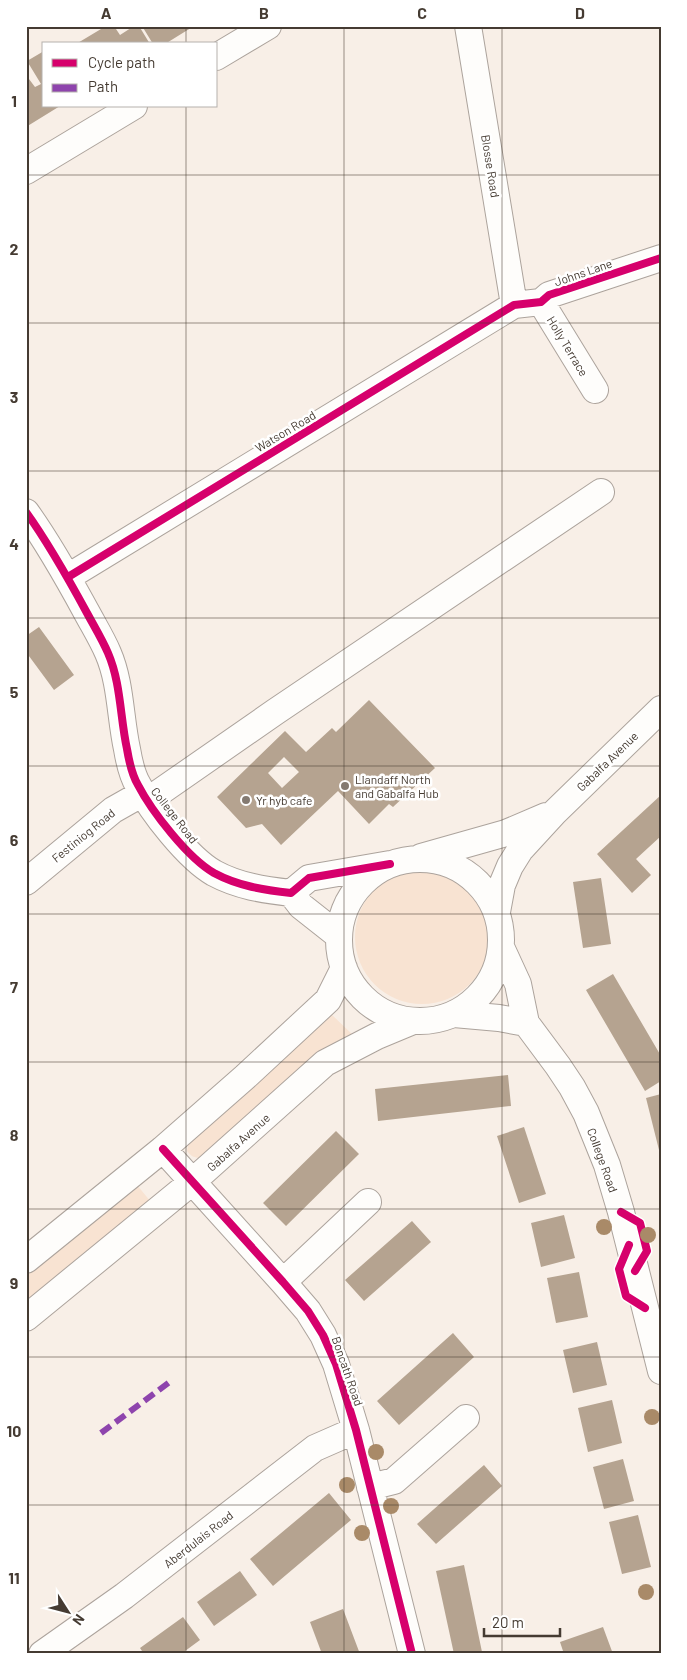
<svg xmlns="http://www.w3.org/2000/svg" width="687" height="1680" font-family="Barlow,sans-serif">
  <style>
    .green { fill: #f8e3d2 }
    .building { fill: #b5a390; fill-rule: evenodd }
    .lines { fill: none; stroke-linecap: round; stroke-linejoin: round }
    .minor-casing { stroke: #aca39c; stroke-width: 28 }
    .minor { stroke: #fefdfb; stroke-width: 26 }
    .quiet { stroke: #8e44ad; stroke-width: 6; stroke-dasharray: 12 6; stroke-linecap: butt }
    .cycleway-casing { stroke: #fff; stroke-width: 11 }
    .cycleway { stroke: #d6006c; stroke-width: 8 }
    .tree { fill: #a98a68 }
    .grid { fill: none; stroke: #453b32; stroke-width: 1; stroke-opacity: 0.55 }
    .poi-dot { fill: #847a71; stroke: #fff; stroke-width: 2 }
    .labels { text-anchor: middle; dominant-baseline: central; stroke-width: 5; stroke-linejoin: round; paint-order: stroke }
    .street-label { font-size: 12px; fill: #453b32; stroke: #fff }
    .poi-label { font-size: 12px; fill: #453b32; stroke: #fff; text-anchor: start }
    .neatline { fill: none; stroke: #453b32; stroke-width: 2 }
    .grid-label { font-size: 16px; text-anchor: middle; font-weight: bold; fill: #453b32 }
  </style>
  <rect width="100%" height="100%" fill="#f8efe7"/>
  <!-- green -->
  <path class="green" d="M355 937a67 67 0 1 1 134 0a67 67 0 1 1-134 0Z
    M330,1013L354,1036L201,1158C194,1158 191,1156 187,1151L189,1141Z
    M137,1185L151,1202L26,1302V1276Z"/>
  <!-- building -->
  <path class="building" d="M106,26H114L120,35L134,26H139L150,44H76Z
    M142,26H194L165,44H153Z
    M44,51V106H60L26,127V75L35,87L41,84L27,61Z
    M39,627L74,675L54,690L26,652V636Z
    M369,700L435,768L393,807L389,804L369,824L338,791L281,845L262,824L246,828L217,797L285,731L306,752L332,728L336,732ZM284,757L299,772L282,788L268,773Z
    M661,795V836L636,859L651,875L632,893L597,854Z
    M601,878L611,944L583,948L573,882Z
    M613,974L661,1056V1081L645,1091L586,990Z
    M508,1075L511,1106L378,1121L375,1089Z
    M661,1094V1154H660L646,1098Z
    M524,1127L546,1194L519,1203L497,1136Z
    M336,1131L359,1154L286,1226L263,1203Z
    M564,1215L575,1258L541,1267L531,1223Z
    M412,1221L431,1242L364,1301L345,1280Z
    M579,1272L588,1317L556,1323L547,1278Z
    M453,1333L474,1357L399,1425L377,1401Z
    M597,1342L607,1385L573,1393L563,1350Z
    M612,1400L622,1443L588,1452L578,1408Z
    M623,1459L634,1501L604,1509L593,1467Z
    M484,1465L502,1486L436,1544L417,1524Z
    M329,1493L351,1520L273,1586L250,1559Z
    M638,1515L651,1567L622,1574L609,1522Z
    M464,1565L482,1652L474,1654H454L436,1571Z
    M240,1571L257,1595L214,1626L197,1602Z
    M343,1609L360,1654H322L310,1622Z
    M183,1617L200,1640L181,1654H144L140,1648Z
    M603,1627L613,1654H564L560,1642Z"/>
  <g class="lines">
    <defs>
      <path id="minor" d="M468,26L514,305
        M216,57L268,26
        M26,171L134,106
        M541,302L595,390
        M26,512C49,544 68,578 87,613C94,626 102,639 108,653C121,683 120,717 127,749C129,761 132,775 138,785C152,812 188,858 214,873C238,886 264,890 291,893L309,878L390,864
        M68,577L514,305L541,302L549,295L661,258
        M147,801L275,712L601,492
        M421,857L506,833L546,816
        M339 940a81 81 0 1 1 162 0a81 81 0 1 1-162 0Z
        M26,882L113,810L143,793
        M291,893L301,906L339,936
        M497,912L502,885L510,866L520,850L554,813L661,709
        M501,947L518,984L526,1023L558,1066L572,1087L586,1113L607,1165L621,1212L661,1371
        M454,1014L499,1018L526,1023
        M163,1149L283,1282L308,1311L323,1335L336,1364L356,1430L412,1654
        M26,1260L163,1149L245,1077L328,1000L344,968
        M283,1282L368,1202
        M26,1318L192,1182L325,1063L377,1036L413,1021
        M370,1487L394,1481L466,1418
        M42,1654L124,1596L315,1448L356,1430"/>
    </defs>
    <!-- minor casing -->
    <use href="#minor" class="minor-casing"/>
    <!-- minor -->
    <use href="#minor" class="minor"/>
    <!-- quiet -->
    <path class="quiet" d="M101,1433L171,1381"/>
    <defs>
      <path id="cycleway" d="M26,512C49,544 68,578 87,613C94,626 102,639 108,653C121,683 120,717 127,749C129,761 132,775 138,785C152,812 188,858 214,873C238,886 264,890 291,893L309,878L390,864
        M68,577L514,305L541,302L549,295L661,258
        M163,1149L283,1282L308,1311L323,1335L336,1364L356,1430L412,1654
        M621,1212L640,1223L647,1251L635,1271
        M629,1245L619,1269L626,1296L645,1308"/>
    </defs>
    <!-- cycleway casing -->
    <use href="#cycleway" class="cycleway-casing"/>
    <!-- cycleway -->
    <use href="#cycleway" class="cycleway"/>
  </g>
  <!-- trees -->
  <g class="tree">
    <circle cx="604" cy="1227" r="8"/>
    <circle cx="648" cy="1235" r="8"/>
    <circle cx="652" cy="1417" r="8"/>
    <circle cx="376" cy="1452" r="8"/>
    <circle cx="347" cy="1485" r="8"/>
    <circle cx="391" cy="1506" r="8"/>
    <circle cx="362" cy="1533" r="8"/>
    <circle cx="646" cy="1592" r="8"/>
  </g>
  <!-- grid -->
  <path class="grid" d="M186,26V44M344,26V1654M502,26V1654M186,106V1654M26,175H661M26,323H661M26,471H661M26,618H661M26,766H661M26,914H661M26,1062H661M26,1209H661M26,1357H661M26,1505H661"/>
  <!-- markers -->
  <g class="poi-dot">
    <circle cx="345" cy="786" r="5"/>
    <circle cx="246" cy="800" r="5"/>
  </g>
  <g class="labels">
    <!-- street labels -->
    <g class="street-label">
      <text transform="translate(491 166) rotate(81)">Blosse Road</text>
      <text transform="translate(583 272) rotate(-19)">Johns Lane</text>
      <text transform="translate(568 346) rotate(59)">Holly Terrace</text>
      <text transform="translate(285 431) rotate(-31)">Watson Road</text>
      <text transform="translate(607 761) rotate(-44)">Gabalfa Avenue</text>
      <text transform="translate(175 815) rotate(52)">College Road</text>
      <text transform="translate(83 835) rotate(-39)">Festiniog Road</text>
      <text transform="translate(238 1142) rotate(-42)">Gabalfa Avenue</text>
      <text transform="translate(603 1160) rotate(70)">College Road</text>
      <text transform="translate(348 1371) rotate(71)">Boncath Road</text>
      <text transform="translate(198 1539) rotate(-38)">Aberdulais Road</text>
    </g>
    <!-- poi labels -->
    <g class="poi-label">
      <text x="355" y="779">Llandaff North<tspan x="355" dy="14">and Gabalfa Hub</tspan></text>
      <text x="256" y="800">Yr hyb cafe</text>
    </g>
  </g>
  <!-- border -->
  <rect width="687" height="1680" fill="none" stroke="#ffffff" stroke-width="55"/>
  <!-- legend -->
  <rect x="42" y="42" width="175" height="65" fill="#ffffff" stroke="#b5b1ad"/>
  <rect x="52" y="59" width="25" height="8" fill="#d6006c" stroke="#b5b1ad"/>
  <text x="88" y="68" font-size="15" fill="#453b32">Cycle path</text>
  <rect x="52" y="84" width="25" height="8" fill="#8e44ad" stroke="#b5b1ad"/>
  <text x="88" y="92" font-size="15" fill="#453b32">Path</text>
  <!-- north arrow -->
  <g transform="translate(68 1612) rotate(126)" stroke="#ffffff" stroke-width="4" paint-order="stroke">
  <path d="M0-4L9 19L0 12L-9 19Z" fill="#453b32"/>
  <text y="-8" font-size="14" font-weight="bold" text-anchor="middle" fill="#453b32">N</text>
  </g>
  <!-- scale -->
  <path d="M484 1628v8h76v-8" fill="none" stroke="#453b32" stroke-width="2.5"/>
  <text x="492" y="1628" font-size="15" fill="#453b32" stroke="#ffffff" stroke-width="4" paint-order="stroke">20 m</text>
  <rect x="28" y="28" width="632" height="1624" class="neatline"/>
  <g class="grid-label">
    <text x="106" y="19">A</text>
    <text x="264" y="19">B</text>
    <text x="422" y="19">C</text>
    <text x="580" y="19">D</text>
    <text x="14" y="107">1</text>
    <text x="14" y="255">2</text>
    <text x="14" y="403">3</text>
    <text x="14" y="550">4</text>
    <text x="14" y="698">5</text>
    <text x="14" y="846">6</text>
    <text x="14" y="993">7</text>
    <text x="14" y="1141">8</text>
    <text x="14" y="1289">9</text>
    <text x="14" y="1437">10</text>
    <text x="14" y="1584">11</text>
  </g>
</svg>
